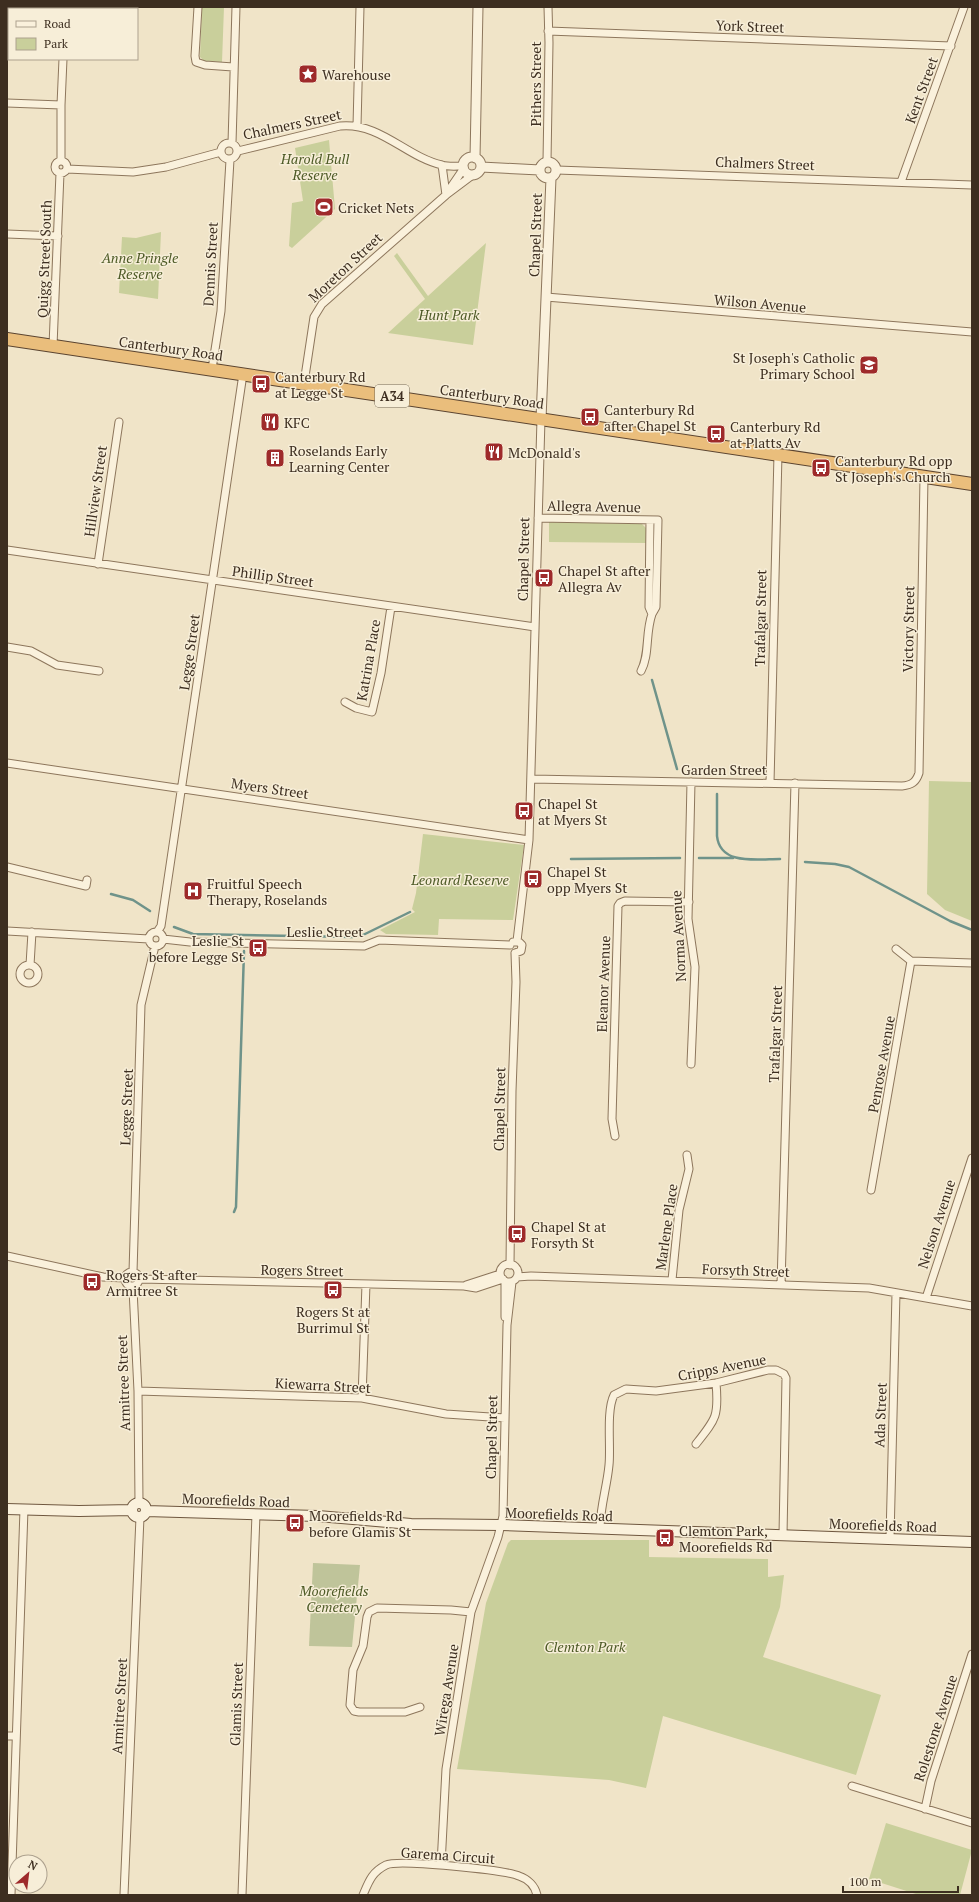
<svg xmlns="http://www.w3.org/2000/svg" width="979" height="1902" font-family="'PT Serif',serif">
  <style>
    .green { fill: #c9cf9b }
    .cemetery { fill: #bfc49a }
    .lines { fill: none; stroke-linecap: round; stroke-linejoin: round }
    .stream { stroke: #6f938a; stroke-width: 2.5 }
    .minor-casing { stroke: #8d765c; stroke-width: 9 }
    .tertiary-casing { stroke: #8d765c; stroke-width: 11 }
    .secondary-casing { stroke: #6f573f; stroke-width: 12 }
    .trunk-casing { stroke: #5b4430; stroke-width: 14 }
    .minor { stroke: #faf1dc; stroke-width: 7 }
    .tertiary { stroke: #faf1dc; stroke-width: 9 }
    .secondary { stroke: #faf1dc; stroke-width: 10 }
    .trunk { stroke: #eabe7c; stroke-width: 12 }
    .labels { text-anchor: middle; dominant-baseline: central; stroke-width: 3; stroke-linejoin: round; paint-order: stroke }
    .shield { fill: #f7eed8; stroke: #756857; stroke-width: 1 }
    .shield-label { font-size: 13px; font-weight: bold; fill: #3d2e20 }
    .street-label { font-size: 14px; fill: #3d2e20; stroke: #f7eed8 }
    .poi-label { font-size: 14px; fill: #3d2e20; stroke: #f7eed8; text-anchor: start }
    .park-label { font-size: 14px; font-style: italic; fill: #4d5a26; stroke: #f7eed8 }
  </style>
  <rect width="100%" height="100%" fill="#f0e4c8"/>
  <!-- green -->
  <path class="green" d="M202,7H224L222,62L204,61L200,57Z
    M329,140L335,209L292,248L289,246L292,203L303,201L295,148Z
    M161,232L158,299L119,293L122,237L136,238Z
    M486,243L473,345L388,333L425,299L394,256L397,253L428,296Z
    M549,522L642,524L646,528V543L549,542Z
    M929,781L972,782V921L945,910L927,894Z
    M423,834L524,845L513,920L439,919L438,935L386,934L380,930L415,912L412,909L416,893Z
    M511,1540H649V1557L768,1559V1577L784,1575L780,1607L763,1657L881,1695L856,1775L663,1716L646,1788L609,1780L457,1769L486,1603L508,1543Z
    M886,1823L972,1850L960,1895H919L869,1879Z"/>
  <!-- cemetery -->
  <path class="cemetery" d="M313,1563L360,1565L352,1647L309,1646Z"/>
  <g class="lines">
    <!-- stream -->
    <path class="stream" d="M652,680L677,769
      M717,794V836C720,866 758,859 780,859
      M699,858H733
      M571,859L680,858
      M805,862L835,864L849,867L950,921L972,930
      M111,894L133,900L150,911
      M174,927L193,934L352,937L363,935L410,912
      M234,1212L236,1207L244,951"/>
    <defs>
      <path id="minor" d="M198,7L195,56L196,62L205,65L233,67
        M66,9V7
        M548,31L951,46
        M7,103L61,105
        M357,126L360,7
        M221 151a8 8 0 1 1 16 0a8 8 0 1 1-16 0Z
        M232,143L236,7
        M238,151L340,126C380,122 406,157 442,165C449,167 456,166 463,166
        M55 167a6 6 0 1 1 12 0a6 6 0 1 1-12 0Z
        M61,161V105L63,59
        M547,161L549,43L548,7
        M442,165L446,195
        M67,169L133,172L166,167L221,152
        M557,170L972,185
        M901,182L964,7
        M449,190L464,168
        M7,234L58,236
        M546,297L972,332
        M53,346L60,173
        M212,369L221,311L230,160
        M304,383L314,317L322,304L446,195L474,174
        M538,518L658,520L656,607L652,614L649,607L650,520
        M7,550L535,627
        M98,564L119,422
        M7,647L31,651L57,665L99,671
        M641,671C650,654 645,634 652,614
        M345,702L356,708L372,712L381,673L391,607
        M7,763L529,840
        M532,779L902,786C912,785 916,782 919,773L924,477
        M691,782L688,919L695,967L691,1064
        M770,783L778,454
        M7,867L86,886L87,880
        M7,931L149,939
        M157,932L161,926L243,374
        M149 939a7 7 0 1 1 14 0a7 7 0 1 1-14 0Z
        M163,939L190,942L364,946L379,940L510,945
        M517,941L529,840L541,419
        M513,942H519L522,945L521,951L515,953
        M896,949L911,961
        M911,961L972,963
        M30,965L32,932
        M20 974a9 9 0 1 1 18 0a9 9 0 1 1-18 0Z
        M615,1136L612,1119L618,906L620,903L625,901L689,902
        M871,1190L911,961
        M7,1256L103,1277L125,1278
        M500 1273a9 9 0 1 1 18 0a9 9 0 1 1-18 0Z
        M510,1265L512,1091L516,982L515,953
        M125 1279a7 7 0 1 1 14 0a7 7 0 1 1-14 0Z
        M133,1272L141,1005L155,946
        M517,1277L531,1276L869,1288L972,1306
        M140,1279L464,1286L476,1288L503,1279
        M672,1280L679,1210L689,1169L687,1155
        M466,1285L500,1274
        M781,1285L795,783
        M134,1286L133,1289L138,1391L139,1503
        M926,1298L972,1158
        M505,1317V1281
        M138,1391L362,1398L446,1414L505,1418
        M362,1398L366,1284
        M696,1444C716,1419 719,1416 716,1383
        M600,1529C600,1507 607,1487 609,1465C611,1447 606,1411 614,1395L626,1389L656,1391L716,1383L768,1370H776L784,1374L786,1378L783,1535
        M890,1538L896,1293
        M420,1707L405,1712H359L354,1711L350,1705L353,1670L363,1646L367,1617L369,1612L377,1608L451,1610L471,1612
        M7,1736H16
        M852,1786L972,1823
        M925,1809L931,1781L972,1654
        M441,1865L446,1769L471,1612L498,1537L503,1516L507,1325L512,1282
        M11,1895L24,1509
        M124,1895L140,1517
        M242,1895L256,1514
        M363,1895C369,1881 372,1872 386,1865C398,1859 505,1870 519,1876C528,1879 535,1886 537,1895"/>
      <path id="tertiary" d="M463 166a9 9 0 1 1 18 0a9 9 0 1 1-18 0Z
        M475,158L478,7
        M540 170a8 8 0 1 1 16 0a8 8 0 1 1-16 0Z
        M481,167L540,170
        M541,419L551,178"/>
      <path id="secondary" d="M132 1510a7 7 0 1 1 14 0a7 7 0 1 1-14 0Z
        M7,1509L79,1511L132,1510
        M146,1511L318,1516L411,1524L501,1525L972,1542"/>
      <path id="trunk" d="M7,339L972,484"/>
    </defs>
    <!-- minor casing -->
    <use href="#minor" class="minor-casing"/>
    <!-- tertiary casing -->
    <use href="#tertiary" class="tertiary-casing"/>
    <!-- secondary casing -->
    <use href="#secondary" class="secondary-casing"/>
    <!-- trunk casing -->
    <use href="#trunk" class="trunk-casing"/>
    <!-- minor -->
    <use href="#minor" class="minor"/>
    <!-- tertiary -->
    <use href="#tertiary" class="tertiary"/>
    <!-- secondary -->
    <use href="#secondary" class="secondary"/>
    <!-- trunk -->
    <use href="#trunk" class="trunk"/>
  </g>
  <!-- icons -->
  <defs>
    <symbol id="sight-square" viewBox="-11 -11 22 22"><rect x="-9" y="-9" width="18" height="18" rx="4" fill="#9e2a2b" stroke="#f7eed8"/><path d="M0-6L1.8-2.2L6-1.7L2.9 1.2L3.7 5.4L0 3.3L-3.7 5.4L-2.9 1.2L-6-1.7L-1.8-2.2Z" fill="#fff"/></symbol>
    <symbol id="stadium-square" viewBox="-11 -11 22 22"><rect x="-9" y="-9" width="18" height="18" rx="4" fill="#9e2a2b" stroke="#f7eed8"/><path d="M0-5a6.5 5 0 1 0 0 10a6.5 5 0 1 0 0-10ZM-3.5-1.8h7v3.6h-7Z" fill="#fff"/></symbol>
    <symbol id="school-square" viewBox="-11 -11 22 22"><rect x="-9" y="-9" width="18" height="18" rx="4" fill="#9e2a2b" stroke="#f7eed8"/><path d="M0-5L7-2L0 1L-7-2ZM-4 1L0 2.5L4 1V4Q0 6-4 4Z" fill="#fff"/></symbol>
    <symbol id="bus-square" viewBox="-11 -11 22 22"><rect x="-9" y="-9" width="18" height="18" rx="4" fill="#9e2a2b" stroke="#f7eed8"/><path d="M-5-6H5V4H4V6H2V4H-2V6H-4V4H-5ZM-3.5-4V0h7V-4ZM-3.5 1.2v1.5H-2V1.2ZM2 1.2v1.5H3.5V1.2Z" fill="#fff"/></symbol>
    <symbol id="restaurant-square" viewBox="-11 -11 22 22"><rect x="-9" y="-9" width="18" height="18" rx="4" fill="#9e2a2b" stroke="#f7eed8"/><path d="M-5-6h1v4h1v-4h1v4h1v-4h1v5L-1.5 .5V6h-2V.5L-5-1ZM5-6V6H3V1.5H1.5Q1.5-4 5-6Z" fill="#fff"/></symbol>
    <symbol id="building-square" viewBox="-11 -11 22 22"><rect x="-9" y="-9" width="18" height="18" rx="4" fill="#9e2a2b" stroke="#f7eed8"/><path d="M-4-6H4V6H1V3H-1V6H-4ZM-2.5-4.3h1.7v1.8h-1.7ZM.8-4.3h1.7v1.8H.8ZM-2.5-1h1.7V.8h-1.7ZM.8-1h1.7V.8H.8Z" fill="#fff"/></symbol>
    <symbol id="hospital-square" viewBox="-11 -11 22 22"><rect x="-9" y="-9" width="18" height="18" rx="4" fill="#9e2a2b" stroke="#f7eed8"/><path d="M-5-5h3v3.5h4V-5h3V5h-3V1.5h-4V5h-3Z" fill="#fff"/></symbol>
  </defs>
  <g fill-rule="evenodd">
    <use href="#sight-square" x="297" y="63" width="22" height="22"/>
    <use href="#stadium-square" x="313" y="196" width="22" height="22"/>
    <use href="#school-square" x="858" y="354" width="22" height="22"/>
    <use href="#bus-square" x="250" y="373" width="22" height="22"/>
    <use href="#bus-square" x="579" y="406" width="22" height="22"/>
    <use href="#restaurant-square" x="259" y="411" width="22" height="22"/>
    <use href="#bus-square" x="705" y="423" width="22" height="22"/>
    <use href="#restaurant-square" x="483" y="441" width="22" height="22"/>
    <use href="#building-square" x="264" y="447" width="22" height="22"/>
    <use href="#bus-square" x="810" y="457" width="22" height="22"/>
    <use href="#bus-square" x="533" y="567" width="22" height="22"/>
    <use href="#bus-square" x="513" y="800" width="22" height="22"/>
    <use href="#bus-square" x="522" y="868" width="22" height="22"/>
    <use href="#hospital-square" x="182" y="880" width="22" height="22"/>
    <use href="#bus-square" x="247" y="937" width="22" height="22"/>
    <use href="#bus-square" x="506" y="1223" width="22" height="22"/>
    <use href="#bus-square" x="81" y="1271" width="22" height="22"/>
    <use href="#bus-square" x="322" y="1279" width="22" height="22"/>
    <use href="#bus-square" x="284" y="1512" width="22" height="22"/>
    <use href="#bus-square" x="654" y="1527" width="22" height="22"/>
  </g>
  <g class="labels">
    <!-- shield labels -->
    <rect class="shield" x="375" y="385" width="34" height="22" rx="3"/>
    <g class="shield-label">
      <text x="392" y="396">A34</text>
    </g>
    <!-- street labels -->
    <g class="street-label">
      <text transform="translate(750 26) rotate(2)">York Street</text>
      <text transform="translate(535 84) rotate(-90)">Pithers Street</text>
      <text transform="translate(921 90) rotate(-70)">Kent Street</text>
      <text transform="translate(292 124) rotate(-12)">Chalmers Street</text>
      <text transform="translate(765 163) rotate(2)">Chalmers Street</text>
      <text transform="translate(535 235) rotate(-88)">Chapel Street</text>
      <text transform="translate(44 259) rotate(-88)">Quigg Street South</text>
      <text transform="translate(210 264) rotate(-87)">Dennis Street</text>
      <text transform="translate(345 267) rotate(-43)">Moreton Street</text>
      <text transform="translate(760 303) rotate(5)">Wilson Avenue</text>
      <text transform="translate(171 348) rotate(8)">Canterbury Road</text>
      <text transform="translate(492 396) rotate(8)">Canterbury Road</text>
      <text transform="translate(95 491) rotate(-82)">Hillview Street</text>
      <text transform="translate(594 506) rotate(1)">Allegra Avenue</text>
      <text transform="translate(523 559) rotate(-89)">Chapel Street</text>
      <text transform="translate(273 576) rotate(8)">Phillip Street</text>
      <text transform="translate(760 618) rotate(-89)">Trafalgar Street</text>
      <text transform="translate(908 629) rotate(-89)">Victory Street</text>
      <text transform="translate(189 652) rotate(-82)">Legge Street</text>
      <text transform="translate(368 660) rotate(-80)">Katrina Place</text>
      <text x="724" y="769">Garden Street</text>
      <text transform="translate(270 788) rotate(8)">Myers Street</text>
      <text x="325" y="931">Leslie Street</text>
      <text transform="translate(678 936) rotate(-93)">Norma Avenue</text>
      <text transform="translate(603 984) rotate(-88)">Eleanor Avenue</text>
      <text transform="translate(775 1034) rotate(-88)">Trafalgar Street</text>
      <text transform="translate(881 1064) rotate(-80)">Penrose Avenue</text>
      <text transform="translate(126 1107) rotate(-88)">Legge Street</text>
      <text transform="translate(499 1109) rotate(-89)">Chapel Street</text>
      <text transform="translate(936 1224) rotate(-72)">Nelson Avenue</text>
      <text transform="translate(666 1227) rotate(-82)">Marlene Place</text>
      <text transform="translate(302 1270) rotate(1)">Rogers Street</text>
      <text transform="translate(746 1270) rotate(2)">Forsyth Street</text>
      <text transform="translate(722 1367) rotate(-11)">Cripps Avenue</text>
      <text transform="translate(123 1383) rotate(-92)">Armitree Street</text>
      <text transform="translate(323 1385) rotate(3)">Kiewarra Street</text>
      <text transform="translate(880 1415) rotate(-88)">Ada Street</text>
      <text transform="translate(491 1437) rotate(-89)">Chapel Street</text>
      <text transform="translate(236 1500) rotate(2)">Moorefields Road</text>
      <text transform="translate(559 1514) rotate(2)">Moorefields Road</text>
      <text transform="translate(883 1525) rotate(2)">Moorefields Road</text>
      <text transform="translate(446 1690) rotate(-81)">Wirega Avenue</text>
      <text transform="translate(236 1704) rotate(-88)">Glamis Street</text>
      <text transform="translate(119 1706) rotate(-87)">Armitree Street</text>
      <text transform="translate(935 1728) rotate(-72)">Rolestone Avenue</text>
      <text transform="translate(448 1855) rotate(4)">Garema Circuit</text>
    </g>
    <!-- poi labels -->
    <g class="poi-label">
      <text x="322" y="74">Warehouse</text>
      <text x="338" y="207">Cricket Nets</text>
      <text x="855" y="357" text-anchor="end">St Joseph's Catholic<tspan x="855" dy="16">Primary School</tspan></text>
      <text x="275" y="376">Canterbury Rd<tspan x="275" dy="16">at Legge St</tspan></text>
      <text x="604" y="409">Canterbury Rd<tspan x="604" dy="16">after Chapel St</tspan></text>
      <text x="284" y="422">KFC</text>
      <text x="730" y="426">Canterbury Rd<tspan x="730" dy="16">at Platts Av</tspan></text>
      <text x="289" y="450">Roselands Early<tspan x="289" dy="16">Learning Center</tspan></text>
      <text x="508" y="452">McDonald's</text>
      <text x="835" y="460">Canterbury Rd opp<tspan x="835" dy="16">St Joseph's Church</tspan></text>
      <text x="558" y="570">Chapel St after<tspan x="558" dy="16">Allegra Av</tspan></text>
      <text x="538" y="803">Chapel St<tspan x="538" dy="16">at Myers St</tspan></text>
      <text x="547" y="871">Chapel St<tspan x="547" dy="16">opp Myers St</tspan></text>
      <text x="207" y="883">Fruitful Speech<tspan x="207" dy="16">Therapy, Roselands</tspan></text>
      <text x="244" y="940" text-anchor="end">Leslie St<tspan x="244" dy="16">before Legge St</tspan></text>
      <text x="531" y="1226">Chapel St at<tspan x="531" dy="16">Forsyth St</tspan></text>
      <text x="106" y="1274">Rogers St after<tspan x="106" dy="16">Armitree St</tspan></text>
      <text x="333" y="1311" text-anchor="middle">Rogers St at<tspan x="333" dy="16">Burrimul St</tspan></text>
      <text x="309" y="1515">Moorefields Rd<tspan x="309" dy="16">before Glamis St</tspan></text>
      <text x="679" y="1530">Clemton Park,<tspan x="679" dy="16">Moorefields Rd</tspan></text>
    </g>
    <!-- park labels -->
    <g class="park-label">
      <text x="315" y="158">Harold Bull<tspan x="315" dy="16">Reserve</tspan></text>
      <text x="140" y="257">Anne Pringle<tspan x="140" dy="16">Reserve</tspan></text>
      <text x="449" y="314">Hunt Park</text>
      <text x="460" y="879">Leonard Reserve</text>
      <text x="334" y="1590">Moorefields<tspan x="334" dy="16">Cemetery</tspan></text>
      <text x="585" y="1646">Clemton Park</text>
    </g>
  </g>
  <!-- border -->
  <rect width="979" height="1902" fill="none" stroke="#3d2e20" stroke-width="16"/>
  <!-- legend -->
  <rect x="8" y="8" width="130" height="52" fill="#f7eed8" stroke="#ada18e"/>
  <rect x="16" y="21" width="20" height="6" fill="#faf1dc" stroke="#ada18e"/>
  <text x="44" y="28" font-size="12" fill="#3d2e20">Road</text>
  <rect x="16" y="38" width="20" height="12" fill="#c9cf9b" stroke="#ada18e"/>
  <text x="44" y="48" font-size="12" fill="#3d2e20">Park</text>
  <!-- north arrow -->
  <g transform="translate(28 1874) rotate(28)"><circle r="19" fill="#f7eed8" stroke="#ada18e"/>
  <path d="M0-3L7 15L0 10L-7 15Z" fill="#9e2a2b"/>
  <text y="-6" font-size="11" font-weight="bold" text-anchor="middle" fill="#3d2e20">N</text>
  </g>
  <!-- scale -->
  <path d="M843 1886v6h115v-6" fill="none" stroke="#3d2e20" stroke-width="2"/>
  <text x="849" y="1886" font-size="12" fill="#3d2e20" stroke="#f7eed8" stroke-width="3" paint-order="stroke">100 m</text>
</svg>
